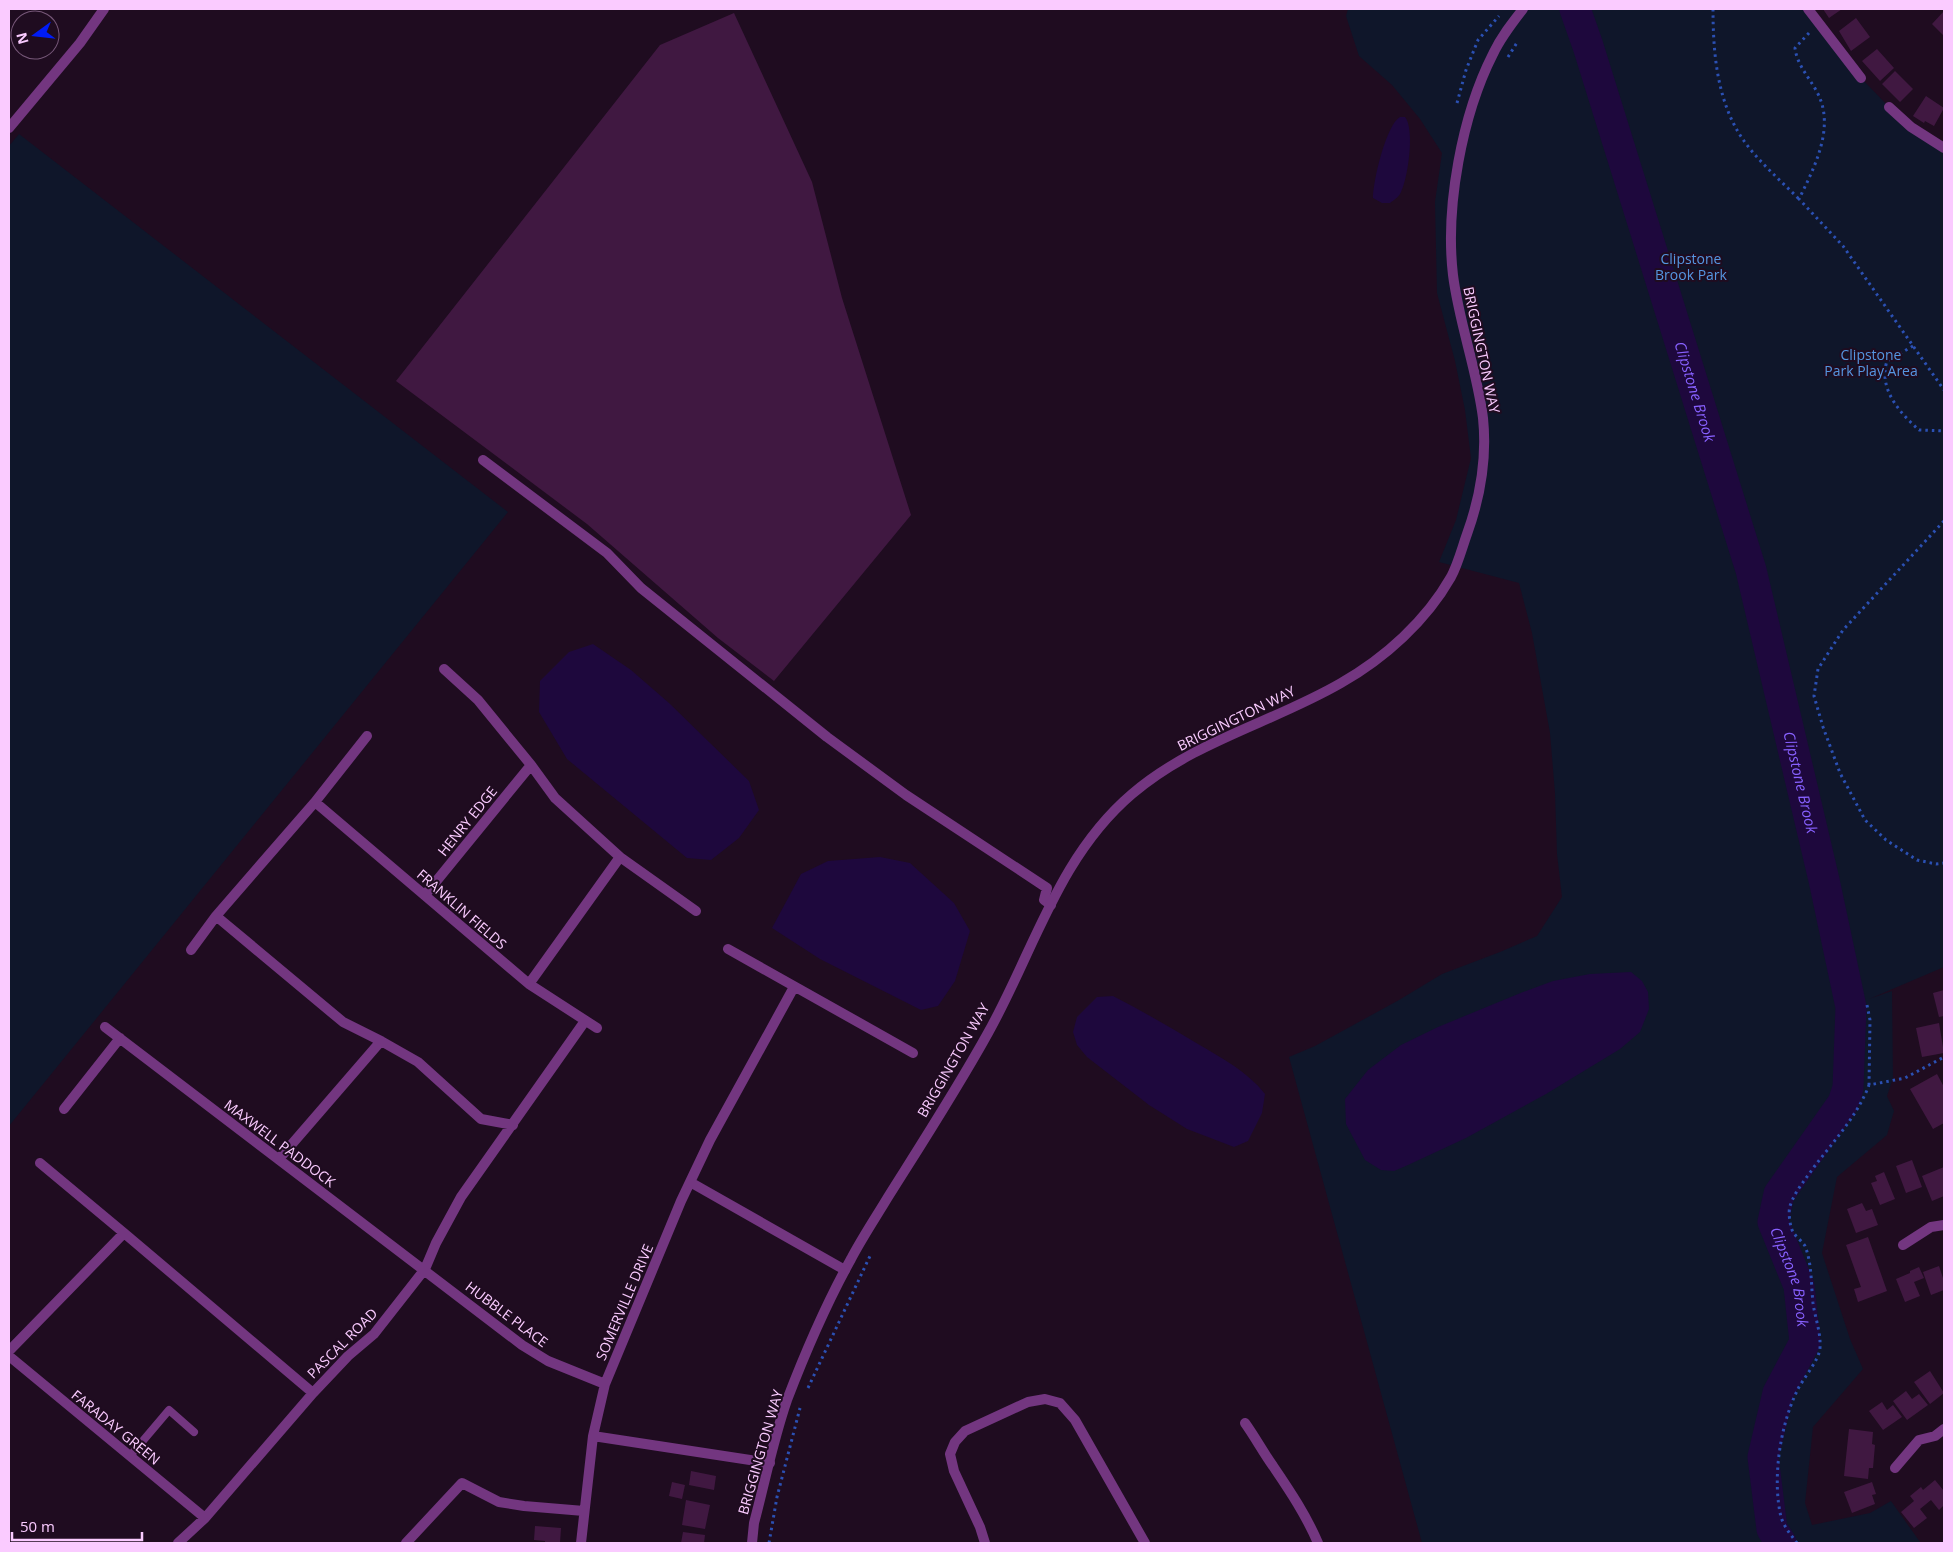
<svg xmlns="http://www.w3.org/2000/svg" width="1953" height="1552" font-family="'Open Sans',sans-serif">
  <style>
    .green { fill: #0f162a }
    .water { fill: #1e083d }
    .lines { fill: none; stroke-linecap: round; stroke-linejoin: round }
    .river { stroke: #1e083d; stroke-width: 31 }
    .building { fill: #401841 }
    .path { stroke: #2b50b3; stroke-width: 3; stroke-dasharray: 2.5 4; stroke-linecap: butt }
    .service { stroke: #733680; stroke-width: 8 }
    .minor { stroke: #733680; stroke-width: 10 }
    .tertiary { stroke: #733680; stroke-width: 10 }
    .labels { text-anchor: middle; dominant-baseline: central; stroke-width: 4; stroke-linejoin: round; paint-order: stroke }
    .park-label { font-size: 14px; fill: #5596e1; stroke: #1f0c20 }
    .street-label { font-size: 14px; fill: #facbff; stroke: #1f0c20 }
    .water-label { font-size: 15px; font-style: italic; fill: #8861ff; stroke: #1f0c20 }
  </style>
  <rect width="100%" height="100%" fill="#1f0c20"/>
  <!-- green -->
  <path class="green" d="M1348,9H1808L1861,78L1889,107L1944,148V967L1869,999L1892,991L1893,1078L1887,1096L1894,1111L1887,1135L1837,1177L1822,1253L1850,1339L1863,1369L1813,1427L1805,1503L1812,1525L1870,1513L1891,1501L1920,1542L1918,1543H1788L1778,1530L1769,1458L1783,1397L1809,1344L1804,1285L1778,1222L1782,1196L1847,1105L1853,1089L1856,1005L1851,1007L1849,1064L1843,1103L1779,1194L1773,1222L1799,1286L1805,1342L1778,1393L1763,1457L1772,1529L1781,1543H1422L1289,1057L1315,1046L1399,1000L1442,974L1500,952L1537,936L1562,897L1557,854L1555,793L1550,733L1532,633L1519,583L1439,562L1456,520L1471,458L1465,410L1455,361L1437,293L1435,202L1442,153L1420,119L1392,85L1359,56L1346,16Z
    M19,134L508,512L9,1126V146Z"/>
  <!-- water -->
  <path class="water" d="M1400,117H1405C1415,129 1408,178 1401,192C1399,197 1394,200 1390,203H1382L1373,198C1373,181 1386,125 1400,117Z
    M593,644L631,670L669,703L749,781L759,810L739,838L711,860L687,858L567,759L539,712L540,681L569,652Z
    M880,857L910,863L954,903L970,931L955,981L938,1006L921,1010L820,959L772,928L801,874L828,861Z
    M1631,972L1642,981L1648,992L1649,1009L1640,1032L1620,1049L1546,1094L1466,1138L1408,1165L1394,1171L1381,1170L1365,1160L1346,1124L1345,1099L1368,1070L1401,1045L1438,1027L1523,992L1553,981L1590,974Z
    M1113,996C1142,1011 1170,1027 1198,1044C1222,1058 1248,1072 1265,1094L1262,1113L1248,1141L1234,1147L1187,1129L1149,1105L1087,1057L1077,1045L1073,1032L1077,1017L1097,997Z"/>
  <g class="lines">
    <!-- river -->
    <path class="river" id="s1" d="M1575,9L1588,46L1751,570L1824,880L1851,1007L1848,1088L1843,1103L1779,1194L1773,1222L1799,1286L1805,1342L1778,1393L1763,1457L1772,1529L1781,1543"/>
  </g>
  <!-- building -->
  <path class="building" d="M1823,9H1842L1829,18Z
    M1944,11V36L1932,24Z
    M734,13L812,182L842,298L911,515L774,681L718,638L587,524L396,381L660,45Z
    M1856,18L1870,37L1851,51L1839,31Z
    M1877,49L1894,68L1880,81L1862,61Z
    M1895,71L1913,89L1900,102L1882,84Z
    M1926,96L1944,108L1934,126L1925,121L1924,123L1913,116Z
    M1944,990V1016L1939,1017L1933,993Z
    M1939,1023L1944,1053L1922,1057L1916,1028Z
    M1937,1074L1944,1087V1123L1933,1129L1910,1089Z
    M1912,1160L1922,1187L1906,1193L1896,1166Z
    M1944,1167V1196L1932,1201L1922,1176Z
    M1884,1172L1895,1199L1880,1205L1871,1183L1877,1181L1875,1176Z
    M1862,1203L1866,1211L1872,1209L1878,1225L1856,1233L1847,1209Z
    M1868,1237L1887,1291L1858,1302L1854,1289L1861,1287L1846,1245Z
    M1939,1266L1944,1281V1290L1931,1295L1923,1272Z
    M1919,1267L1924,1278L1914,1282L1920,1296L1905,1302L1896,1279L1910,1273V1271Z
    M1930,1371L1944,1393L1930,1404L1914,1382Z
    M1906,1391L1912,1399L1919,1394L1928,1405L1907,1420L1893,1401Z
    M1882,1402L1887,1410L1893,1405L1902,1417L1883,1430L1869,1411Z
    M1849,1429L1873,1432L1872,1444L1875,1445L1873,1468H1869L1868,1479L1844,1476Z
    M691,1471L716,1476L714,1490L689,1485Z
    M1935,1480L1944,1491V1505L1939,1510L1931,1500L1920,1509L1927,1518L1914,1528L1901,1512L1914,1501L1910,1496L1921,1487L1923,1490Z
    M672,1482L685,1485L682,1499L669,1496Z
    M1872,1482L1876,1494L1872,1495L1875,1504L1852,1513L1844,1492Z
    M686,1500L710,1505L705,1529L682,1525Z
    M535,1526L561,1528L560,1543H545V1541L534,1540Z
    M683,1532L705,1535L704,1543H681Z"/>
  <g class="lines">
    <!-- path -->
    <path class="path" d="M1713,9C1713,53 1717,103 1744,141C1759,162 1780,180 1799,199
      M1809,33L1795,48C1797,65 1809,77 1817,92C1836,127 1814,168 1799,199L1843,246L1944,390
      M1508,57L1518,41
      M1457,103L1466,70L1478,40L1499,16
      M1913,346L1887,361C1878,389 1900,413 1919,430L1944,431
      M1944,521L1843,630L1818,669L1814,696L1823,727L1840,773L1865,820L1886,840L1917,860L1936,864L1944,863
      M1867,1005L1870,1020L1869,1085
      M808,1388L870,1256
      M769,1543L777,1497L800,1408
      M1797,1543C1791,1535 1784,1527 1781,1517C1772,1479 1780,1426 1797,1391C1803,1378 1819,1361 1820,1348C1821,1332 1815,1318 1813,1303C1811,1285 1812,1263 1805,1246C1802,1241 1796,1237 1793,1232C1790,1227 1788,1212 1790,1206C1795,1191 1805,1180 1814,1167C1833,1142 1858,1115 1869,1085L1905,1078L1944,1057"/>
    <!-- service -->
    <path class="service" d="M130,1456L169,1410L194,1432"/>
    <!-- minor -->
    <path class="minor" d="M1808,9L1861,78
      M1889,107L1911,127L1944,148
      M9,128L80,43L104,9
      M483,460L607,553L641,588L827,737L906,795L1047,888L1044,900L1051,905
      M444,669L478,700L531,765
      M315,802L529,984L597,1028
      M620,857L696,911
      M425,895L531,765L555,798L620,857L529,984
      M728,949L913,1053
      M191,950L216,916
      M105,1027L522,1345L548,1361L605,1384
      M381,1041L418,1062L481,1119L513,1125
      M64,1109L120,1038
      M279,1159L381,1041L343,1022L216,916L315,802L367,736
      M40,1163L124,1233
      M690,1182L845,1270
      M1903,1245L1931,1227L1944,1225
      M9,1351L124,1233L313,1393
      M9,1356L205,1518
      M1245,1423C1255,1437 1263,1452 1273,1466C1290,1491 1306,1515 1318,1543
      M593,1436L770,1463
      M1895,1468L1919,1440L1935,1436L1944,1429
      M178,1543L205,1518L313,1393L348,1356L374,1334L425,1269L436,1243L461,1197L585,1021
      M406,1543L462,1483L499,1502L524,1506L584,1511
      M581,1543L593,1436L605,1384L681,1201L710,1140L794,987
      M985,1543L980,1527L954,1471L950,1454L955,1442L965,1431L1028,1402L1045,1399L1060,1403L1075,1420L1145,1543"/>
    <!-- tertiary -->
    <path class="tertiary" d="M752,1543L754,1523C765,1482 773,1440 787,1400C805,1353 826,1304 851,1259C862,1238 876,1217 888,1197C922,1143 957,1089 988,1033C1034,951 1058,857 1132,794C1194,741 1272,723 1341,683C1385,658 1426,621 1451,577C1458,564 1462,548 1467,534C1480,498 1487,457 1483,418C1477,370 1459,323 1453,275C1445,207 1462,115 1493,54C1501,37 1512,23 1523,9"/>
  </g>
  <g class="labels">
    <!-- park labels -->
    <g class="park-label">
      <text x="1691" y="258">Clipstone<tspan x="1691" dy="16">Brook Park</tspan></text>
      <text x="1871" y="354">Clipstone<tspan x="1871" dy="16">Park Play Area</tspan></text>
    </g>
    <!-- street labels -->
    <g class="street-label">
      <text transform="translate(1482 350) rotate(78)">BRIGGINGTON WAY</text>
      <text transform="translate(1236 718) rotate(-26)">BRIGGINGTON WAY</text>
      <text transform="translate(467 821) rotate(-51)">HENRY EDGE</text>
      <text transform="translate(462 909) rotate(41)">FRANKLIN FIELDS</text>
      <text transform="translate(953 1060) rotate(-60)">BRIGGINGTON WAY</text>
      <text transform="translate(280 1143) rotate(37)">MAXWELL PADDOCK</text>
      <text transform="translate(624 1302) rotate(-67)">SOMERVILLE DRIVE</text>
      <text transform="translate(507 1314) rotate(37)">HUBBLE PLACE</text>
      <text transform="translate(342 1343) rotate(-45)">PASCAL ROAD</text>
      <text transform="translate(116 1427) rotate(39)">FARADAY GREEN</text>
      <text transform="translate(760 1452) rotate(-74)">BRIGGINGTON WAY</text>
    </g>
    <!-- water labels -->
    <g class="water-label">
      <text stroke="none"><textPath href="#s1" startOffset="401">Clipstone Brook</textPath></text>
      <text stroke="none"><textPath href="#s1" startOffset="806">Clipstone Brook</textPath></text>
      <text stroke="none"><textPath href="#s1" startOffset="1331">Clipstone Brook</textPath></text>
    </g>
  </g>
  <!-- border -->
  <rect width="1953" height="1552" fill="none" stroke="#facbff" stroke-width="20"/>
  <!-- north arrow -->
  <g transform="translate(35 35) rotate(255)"><circle r="24" fill="#1f0c20" stroke="#775879"/>
  <path d="M0-4L9 19L0 12L-9 19Z" fill="#001cf6"/>
  <text y="-8" font-size="14" font-weight="bold" text-anchor="middle" fill="#facbff">N</text>
  </g>
  <!-- scale -->
  <path d="M12 1532v8h130v-8" fill="none" stroke="#facbff" stroke-width="2.5"/>
  <text x="20" y="1532" font-size="15" fill="#facbff" stroke="#1f0c20" stroke-width="4" paint-order="stroke">50 m</text>
</svg>
